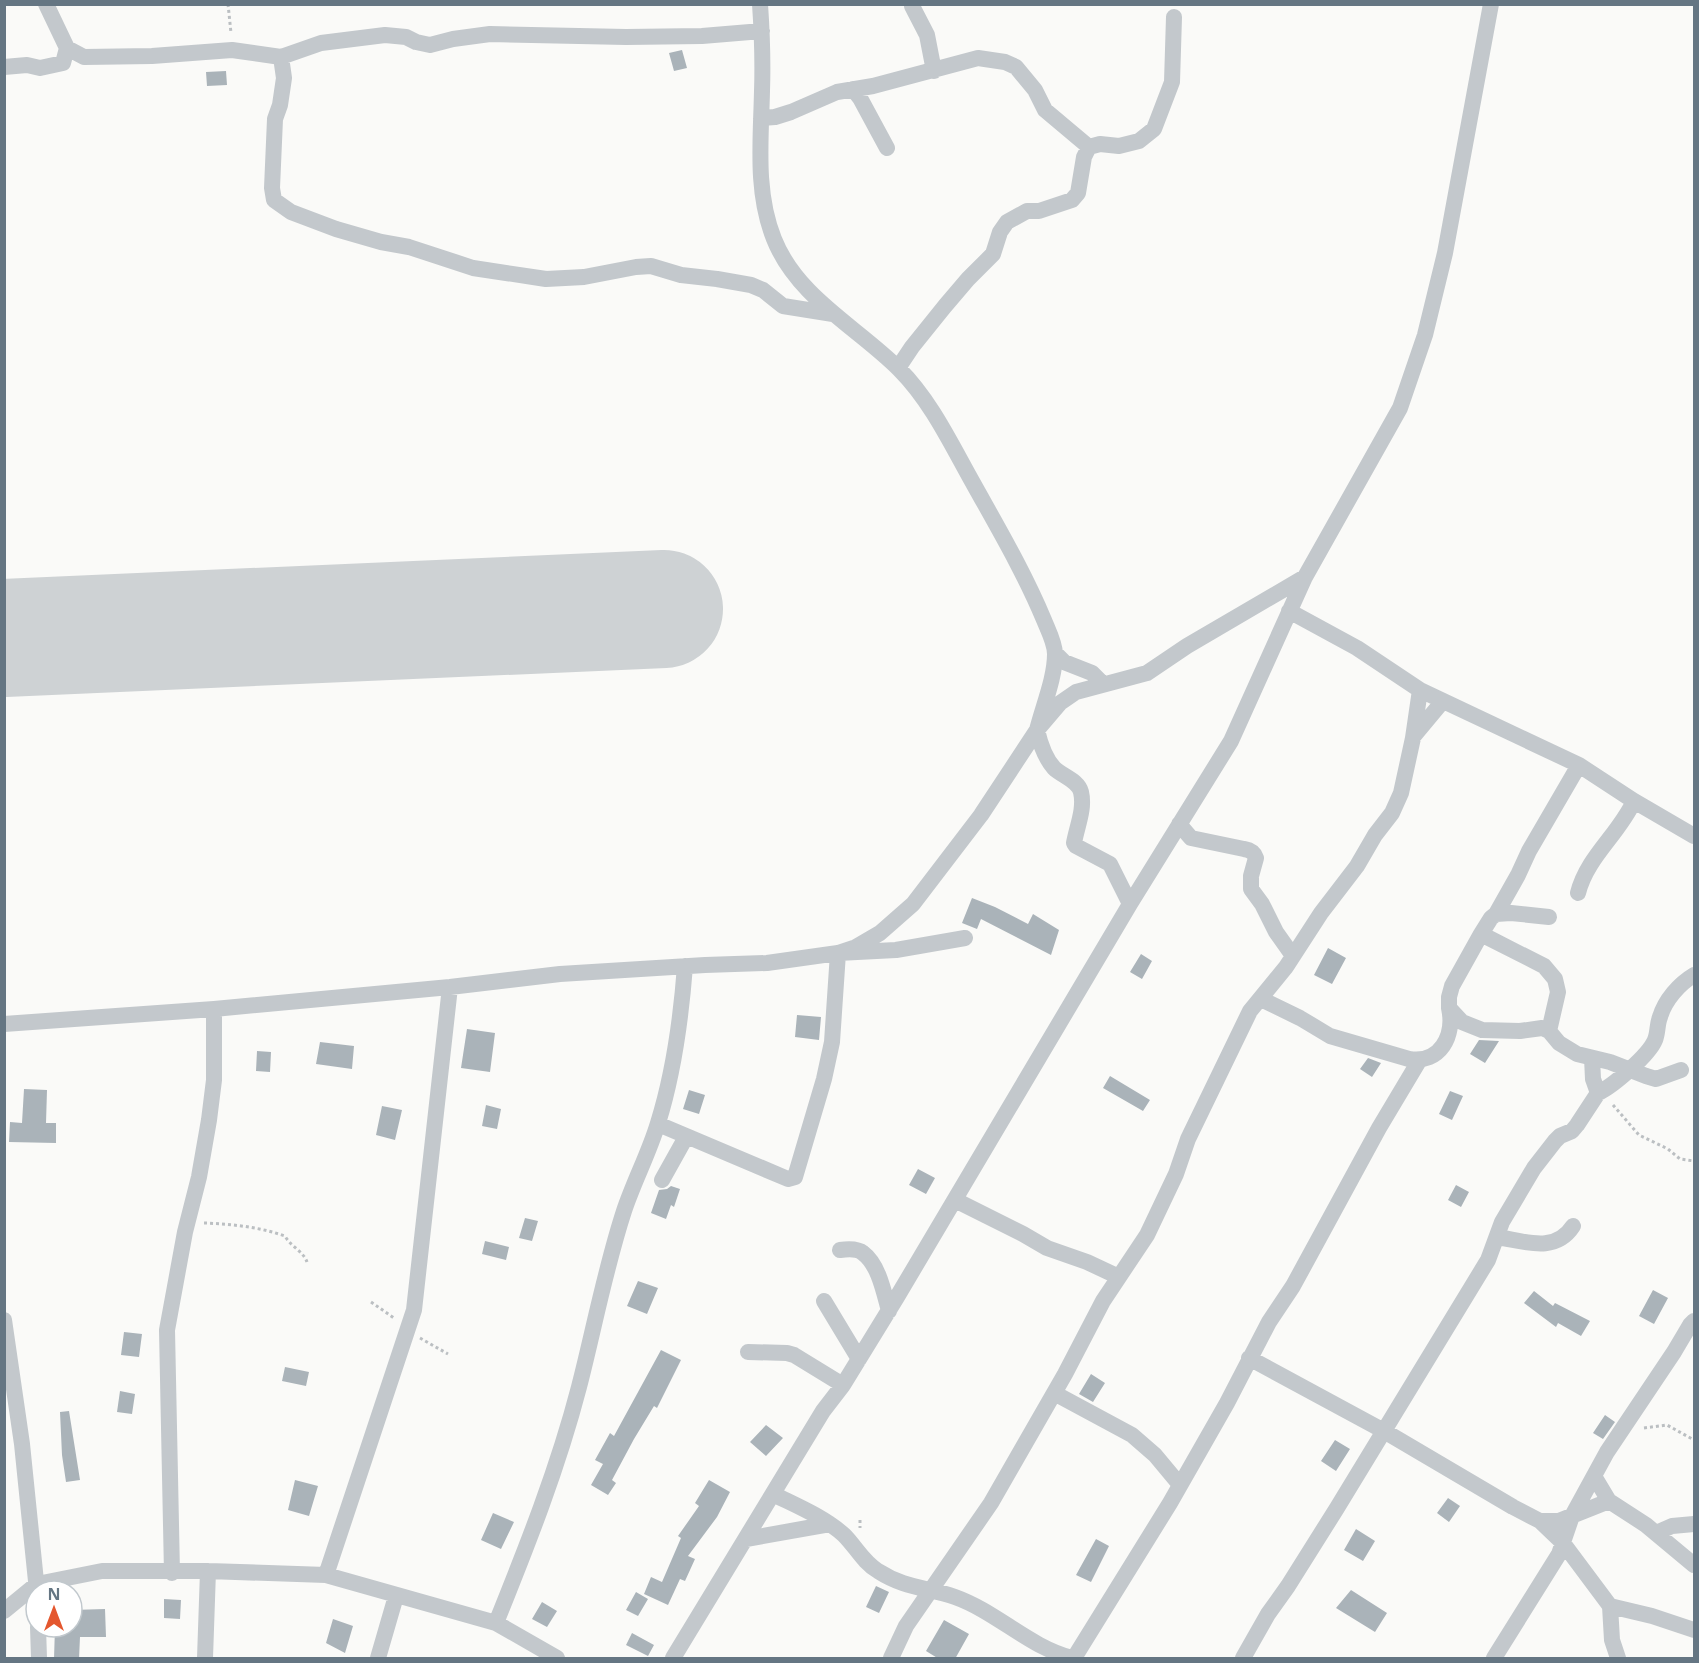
<svg xmlns="http://www.w3.org/2000/svg" width="1699" height="1663" font-family="'Noto Sans',sans-serif">
  <style>
    .lines { fill: none; stroke-linecap: round; stroke-linejoin: round }
    .runway { stroke: #ced2d4; stroke-width: 118 }
    .building { fill: #aab3b9 }
    .path { stroke: #bbbfc2; stroke-width: 3; stroke-dasharray: 3 3; stroke-linecap: butt }
    .minor { stroke: #c3c8cc; stroke-width: 16 }
  </style>
  <rect width="100%" height="100%" fill="#fafaf8"/>
  <g class="lines">
    <!-- runway -->
    <path class="runway" d="M4,638L664,609"/>
  </g>
  <!-- building -->
  <path class="building" d="M682,50L687,68L674,71L669,53Z
    M226,71L227,85L207,86L206,72Z
    M972,898L995,907L1028,924L1033,914L1059,930L1051,955L981,919L977,929L962,923Z
    M1328,948L1346,958L1332,984L1314,975Z
    M1141,954L1152,961L1142,979L1130,972Z
    M797,1015L821,1017L819,1040L795,1037Z
    M467,1029L495,1033L490,1072L461,1068Z
    M1479,1040L1499,1041L1485,1063L1470,1054Z
    M320,1042L354,1046L352,1069L316,1064Z
    M257,1051L271,1052L270,1072L256,1071Z
    M1368,1058L1381,1063L1372,1077L1360,1069Z
    M1110,1076L1150,1100L1143,1111L1103,1088Z
    M24,1089L47,1090L46,1123H56V1143L9,1142L10,1122L22,1123Z
    M689,1090L705,1095L699,1114L683,1109Z
    M1450,1091L1463,1096L1452,1120L1439,1114Z
    M486,1105L501,1109L497,1129L482,1126Z
    M382,1106L402,1110L395,1140L376,1135Z
    M918,1169L935,1178L926,1194L909,1185Z
    M1456,1185L1469,1192L1461,1207L1448,1200Z
    M671,1186L680,1189L674,1207L671,1205L666,1219L651,1213L659,1190L667,1189Z
    M525,1218L538,1221L532,1241L519,1238Z
    M485,1241L509,1247L506,1260L482,1254Z
    M638,1281L658,1288L647,1314L627,1306Z
    M1653,1290L1668,1298L1654,1324L1639,1316Z
    M1534,1291L1553,1306L1555,1303L1590,1321L1581,1336L1558,1323L1556,1327L1524,1303Z
    M124,1332L142,1334L139,1357L121,1355Z
    M661,1350L681,1360L657,1408L654,1406L634,1439L612,1480L616,1483L608,1495L591,1485L603,1464L595,1460L610,1433L614,1436Z
    M285,1367L309,1372L306,1386L282,1381Z
    M1091,1374L1105,1383L1093,1402L1079,1394Z
    M120,1391L135,1394L132,1414L117,1412Z
    M69,1411L80,1480L66,1482L62,1455L60,1412Z
    M1605,1415L1615,1422L1603,1439L1593,1433Z
    M766,1425L783,1438L766,1456L750,1442Z
    M1335,1440L1350,1449L1336,1471L1321,1461Z
    M295,1480L318,1486L309,1516L288,1510Z
    M709,1480L730,1492L717,1517L688,1556L695,1559L685,1581L680,1579L668,1605L644,1594L651,1577L662,1582L681,1538L678,1536L699,1506L695,1503Z
    M1448,1498L1460,1506L1449,1522L1437,1513Z
    M493,1513L514,1522L501,1549L481,1540Z
    M1356,1529L1375,1541L1363,1561L1344,1550Z
    M1096,1539L1109,1546L1091,1582L1076,1575Z
    M876,1586L889,1592L879,1613L866,1607Z
    M1351,1590L1387,1613L1375,1632L1336,1608Z
    M636,1592L648,1599L638,1616L626,1610Z
    M164,1599L181,1600L180,1619L164,1618Z
    M542,1602L557,1611L547,1627L532,1619Z
    M105,1609L106,1637H80L79,1659H54L55,1627H72V1610Z
    M333,1619L353,1626L345,1653L326,1643Z
    M944,1620L969,1634L955,1659H939L926,1651Z
    M632,1633L654,1645L648,1656L626,1645Z"/>
  <g class="lines">
    <!-- path -->
    <path class="path" d="M228,4L231,33
      M1613,1105L1639,1135L1668,1149L1680,1159L1694,1161
      M204,1223C232,1224 259,1227 285,1236C291,1247 303,1251 307,1262
      M371,1302L394,1318
      M420,1338L448,1354
      M1644,1428L1667,1425L1694,1440
      M860,1520V1528"/>
    <!-- minor -->
    <path class="minor" d="M46,4L67,48L84,57L152,56L232,50L281,57L284,78L280,105L275,119L272,188L274,200L291,212L336,229L381,242L409,247L473,268L546,279L584,277L636,267L651,266L681,275L717,279L751,285L763,290L783,306L833,314
      M760,4C762,33 763,62 762,91C761,140 755,192 774,239C797,297 857,327 899,369C931,401 951,444 973,483C998,528 1024,572 1044,620C1048,630 1055,643 1055,654C1055,678 1043,706 1037,730C1040,743 1044,757 1054,768C1062,776 1078,780 1081,792C1085,809 1077,826 1074,843L1076,846L1110,864L1130,904
      M912,6L927,35L934,71
      M281,57L321,43L385,35L406,37L416,42L430,45L453,39L490,34L626,37L702,36L762,31
      M4,67L27,65L40,68L63,63L67,48
      M853,89L860,98L887,148
      M761,118L775,117L791,112L837,92L873,86L978,58L1005,62L1016,67L1035,90L1045,110L1089,147
      M898,368L912,347L945,306L968,279L993,254L1000,232L1007,222L1027,211H1039L1072,200L1078,193L1084,157L1089,147L1100,144L1119,146L1139,141L1154,129L1172,82L1174,17
      M1289,611L1357,648L1420,690L1579,765L1634,801L1694,836
      M1056,654L1064,662L1092,673L1103,684
      M1413,737L1443,701
      M1179,824L1191,838L1244,849C1250,850 1254,852 1256,858L1251,876V889L1262,904L1276,932L1293,956
      M1578,893C1587,857 1619,834 1634,801
      M1496,914L1511,913L1549,917
      M1481,934L1544,966L1555,979L1558,992L1549,1031
      M1261,999L1300,1018L1330,1036L1409,1059C1440,1064 1455,1036 1449,1008L1462,1022L1482,1030L1520,1031L1542,1028L1549,1031L1559,1043L1577,1054L1610,1062L1646,1076L1656,1079L1681,1070
      M1449,1008V997L1452,986L1481,934L1491,918L1496,914L1518,875L1529,851L1579,765
      M4,1024L214,1009L450,987L560,974L705,965L767,963L838,953L856,947L880,933L913,904L981,815L1037,730L1060,703L1076,692L1147,673L1187,646L1305,577
      M1598,1093C1613,1086 1649,1055 1655,1040C1658,1033 1657,1024 1660,1017C1665,1000 1679,984 1694,975
      M658,1124L788,1179L795,1177L824,1079L832,1042L838,953L896,950L965,938
      M662,1180L686,1137
      M955,1200L1023,1234L1047,1248L1087,1262L1119,1277
      M1497,1237C1524,1241 1555,1254 1573,1226
      M840,1250C847,1249 857,1248 863,1253C879,1265 884,1293 889,1311
      M824,1301L859,1359
      M4,1320L22,1444L37,1591
      M748,1352L787,1353L794,1355L843,1385
      M1249,1358L1384,1431L1513,1507L1540,1521H1559L1609,1501
      M1054,1393L1132,1435L1155,1455L1180,1485
      M1594,1476L1609,1501L1646,1525L1694,1565
      M773,1494C797,1506 824,1517 844,1535C856,1547 863,1562 878,1571C906,1589 927,1587 955,1597C997,1612 1029,1647 1072,1658
      M1540,1521L1563,1543L1610,1606L1612,1640L1618,1658
      M1656,1533L1672,1526L1694,1524
      M746,1539L830,1524
      M172,1573L167,1330L185,1232L199,1177L209,1120L214,1080V1009
      M326,1575L414,1310L450,987
      M1610,1606L1652,1616L1694,1630
      M4,1611L37,1584L102,1571H208L326,1575L496,1623L557,1658
      M496,1623C527,1546 558,1468 579,1387C594,1329 605,1269 624,1211C634,1181 649,1153 658,1123C674,1072 681,1019 685,966
      M38,1627L39,1658
      M205,1658L208,1571
      M378,1658L396,1596
      M673,1658L823,1411L843,1385L897,1297L1130,904L1231,741L1305,577L1400,408L1425,335L1445,253L1491,4
      M891,1658L906,1626L991,1503L1065,1374L1103,1301L1147,1235L1176,1174L1188,1139L1250,1011L1286,967L1321,913L1357,866L1375,835L1392,813L1401,793L1413,738L1420,690
      M1074,1658L1170,1503L1227,1403L1269,1322L1293,1286L1379,1128L1419,1061
      M1243,1658L1268,1614L1288,1586L1337,1508L1488,1260L1502,1222L1534,1168L1555,1141L1560,1136L1572,1131L1577,1125L1598,1093L1593,1079L1592,1058
      M1494,1658L1559,1554L1572,1516L1607,1452L1674,1352L1690,1325L1694,1321"/>
  </g>
  <!-- border -->
  <rect width="1699" height="1663" fill="none" stroke="#657683" stroke-width="12"/>
  <!-- north arrow -->
  <g transform="translate(54 1609)"><circle r="28" fill="#ffffff" stroke="#c1c8cd" stroke-width="1.5"/>
  <path d="M0-4.5L10 22L0 15L-10 22Z" fill="#e4572e"/>
  <text y="-9" font-size="16" font-weight="bold" text-anchor="middle" fill="#657683">N</text>
  </g>
</svg>
